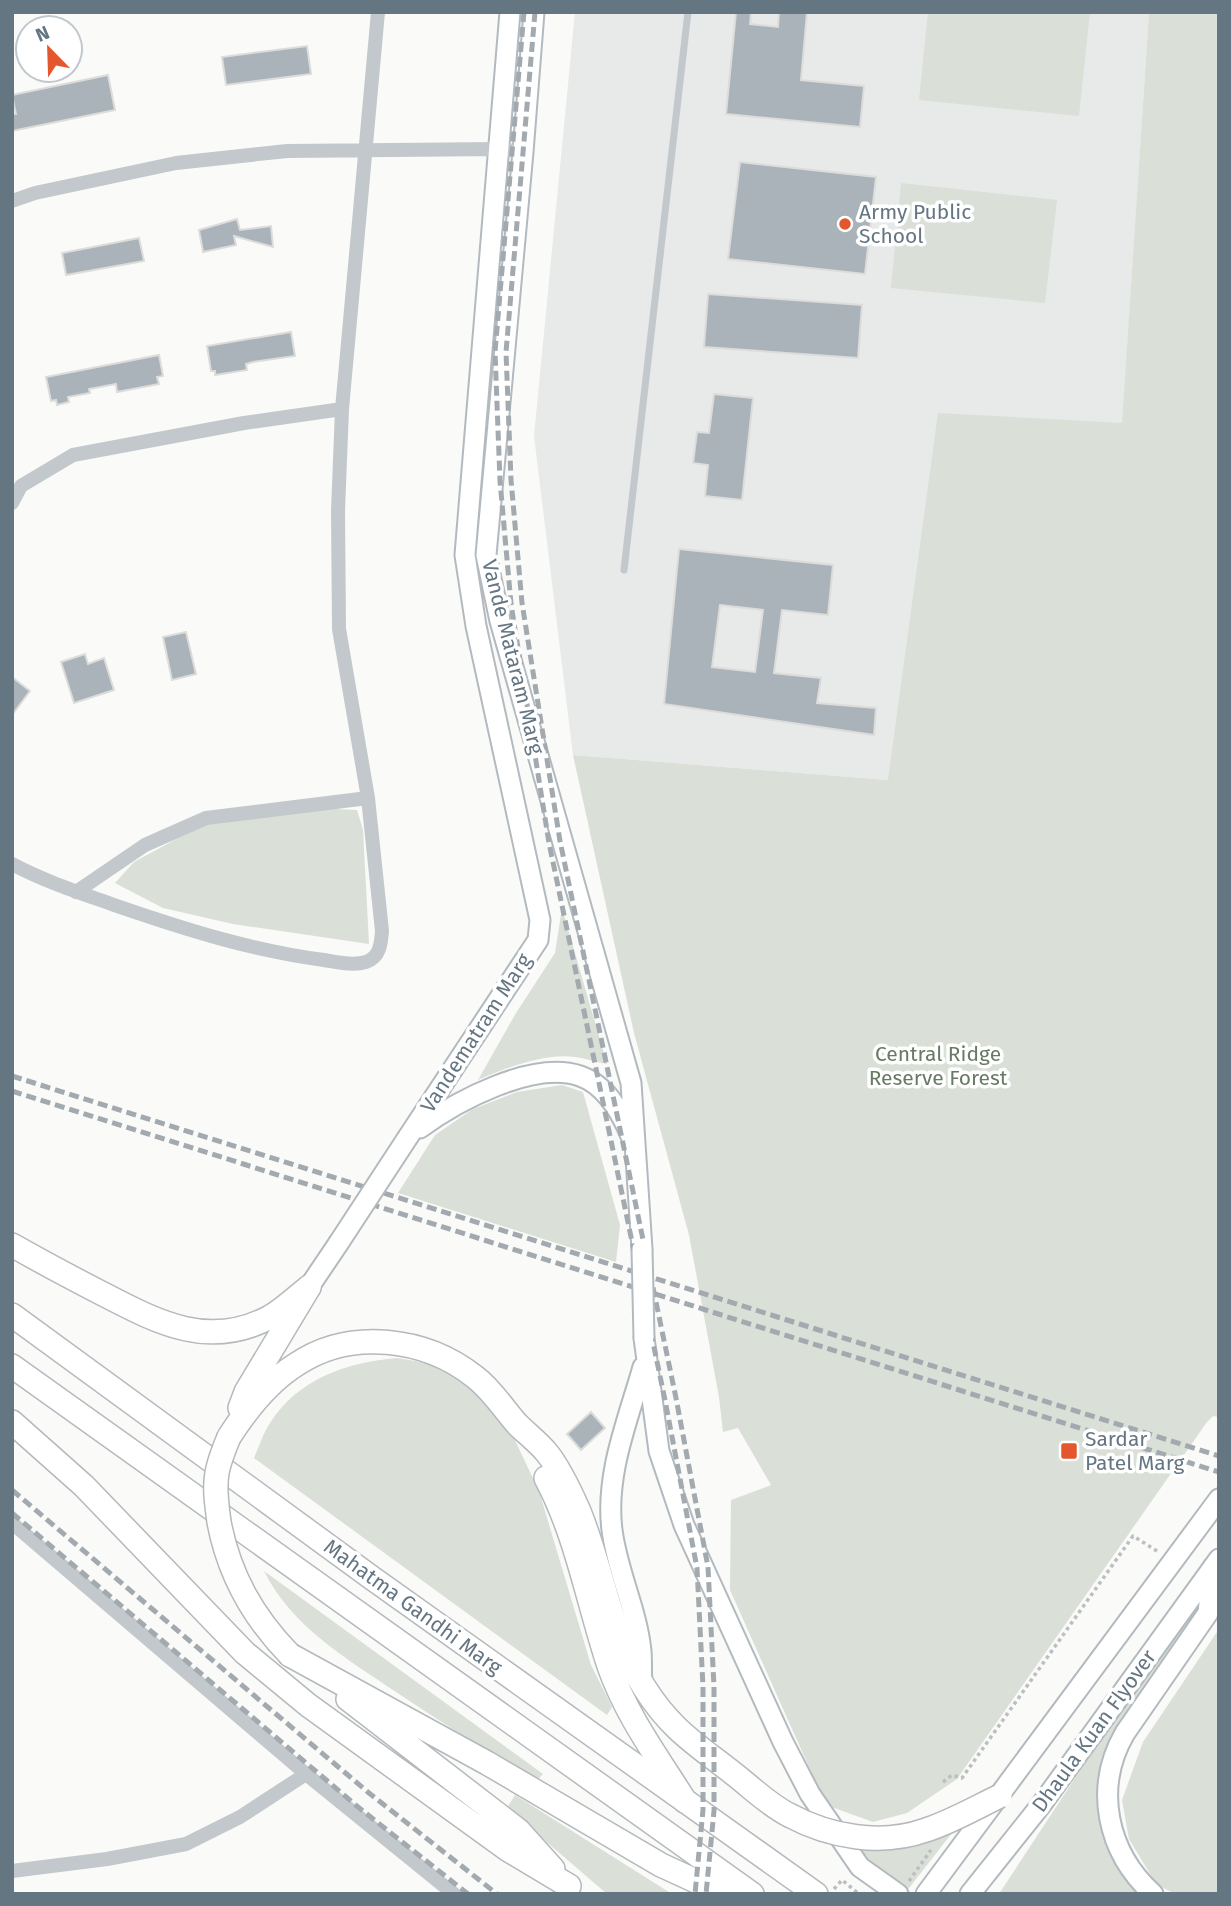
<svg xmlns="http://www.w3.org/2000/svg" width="1231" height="1906" font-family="'Fira Sans',sans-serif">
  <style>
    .built { fill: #e8e9e9 }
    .green { fill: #dadfd7 }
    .building { fill: #aab3b9; stroke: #dcdcda; stroke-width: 2; fill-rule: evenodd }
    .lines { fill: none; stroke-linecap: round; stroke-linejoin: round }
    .secondary-casing { stroke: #b3babf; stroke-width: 23 }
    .primary-casing { stroke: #b5babe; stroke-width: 26 }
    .trunk-casing { stroke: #b4b9bd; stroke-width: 26 }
    .path { stroke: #bbbfc2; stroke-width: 3.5; stroke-dasharray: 3.5 3.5; stroke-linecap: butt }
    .service { stroke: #c3c8cc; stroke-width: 7 }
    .minor { stroke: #c3c8cc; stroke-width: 14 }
    .secondary { stroke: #fff; stroke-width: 19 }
    .primary { stroke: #fff; stroke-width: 23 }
    .trunk { stroke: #fff; stroke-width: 23 }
    .rail { stroke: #a2aab0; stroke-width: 5; stroke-dasharray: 10 5; stroke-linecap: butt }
    .secondary-bridge-casing { stroke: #b3babf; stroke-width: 23; stroke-linecap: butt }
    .trunk-bridge-casing { stroke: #b4b9bd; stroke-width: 26; stroke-linecap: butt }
    .secondary-bridge { stroke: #fff; stroke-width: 19 }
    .trunk-bridge { stroke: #fff; stroke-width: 23 }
    .poi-dot { fill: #e4572e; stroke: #fff; stroke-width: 2.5 }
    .labels { text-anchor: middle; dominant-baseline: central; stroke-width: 7; stroke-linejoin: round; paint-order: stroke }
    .poi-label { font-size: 21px; fill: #657683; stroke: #fff; text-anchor: start }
    .street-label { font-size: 21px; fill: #657683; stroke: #fff }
    .park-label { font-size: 21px; fill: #687a64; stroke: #fff }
  </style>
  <rect width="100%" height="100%" fill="#fafaf8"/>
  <!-- built -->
  <path class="built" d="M575,12H1149L1098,797L573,755L534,436Z"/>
  <!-- green -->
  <path class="green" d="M928,12H1090L1079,116L919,100Z
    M1149,12H1219V1417L1213,1416L1207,1422L957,1779L907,1813L873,1822L826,1805L730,1590L731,1500L771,1485L738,1428L723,1432L719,1397L689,1235L634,1033L573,755L888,780L938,413L1122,423Z
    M901,183L1057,200L1045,303L891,288Z
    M318,808L357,810L363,830L369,944L233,924L163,908L115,883L134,862L204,824Z
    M562,908L607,1064C596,1062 585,1058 575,1057C544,1053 506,1068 478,1080L516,1013L555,953Z
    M562,1085L583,1092L620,1225L616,1262L398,1193L435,1135L473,1109L517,1092Z
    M397,1358L427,1363L473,1387L512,1434L539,1491L591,1665L612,1707L607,1715L254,1458C259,1447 263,1433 270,1423C298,1379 347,1362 397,1358Z
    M264,1571L543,1774L535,1782C489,1752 442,1723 396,1692C346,1658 292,1627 264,1571Z
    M1196,1603L1204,1610L1119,1732L1114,1858L1139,1894H999L1077,1775Z
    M1219,1629V1894H1175L1156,1884L1129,1839L1122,1800L1143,1742Z
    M515,1795L672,1894H607L507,1808Z
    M959,1824L906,1892L886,1877L857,1847Z"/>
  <!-- building -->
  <path class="building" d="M736,12H751L750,24L778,27L779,12H807L801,80L864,86L860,127L726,114Z
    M307,46L311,74L226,85L222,57Z
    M108,75L115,110L12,131V114H16L12,95Z
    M740,162L876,177L865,274L728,259Z
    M237,219L240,230L271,226L273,247L234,236L236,245L203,252L199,230Z
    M139,238L144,261L66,275L62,253Z
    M708,294L862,305L858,358L704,347Z
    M291,332L295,356L253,362L246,364L247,370L215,375V371H211L207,346Z
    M159,355L163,376L157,377L159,384L117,392L116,384L89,389L90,393L68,397L69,402L57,405L56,400L51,401L46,377Z
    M714,394L753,398L742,500L705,496L708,465L693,463L697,432L709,433Z
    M679,549L833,565L828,615L782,610L774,673L821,678L817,703L876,708L874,735L664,704ZM720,605L763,610L755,672L712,667Z
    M186,632L196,674L172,680L163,637Z
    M85,654L88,664L104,658L114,690L74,703L61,662Z
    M12,677L30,691L12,715Z
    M591,1412L605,1428L581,1450L567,1434Z"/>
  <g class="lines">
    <defs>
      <path id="secondary" d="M534,12L523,152L486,555L500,621L631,1083L642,1249
        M420,1128C457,1101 533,1060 580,1076C606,1085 621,1112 631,1136
        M408,1137L538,940L540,920L476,626L465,555L510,12
        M309,1287L338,1244
        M644,1338L659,1451L684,1525L783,1742L810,1794L860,1867L898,1894
        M642,1684C641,1673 642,1662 641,1651C637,1610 617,1571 612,1530C605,1474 628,1420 643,1367
        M926,1894L1219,1499
        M970,1894L1041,1805L1219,1559
        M1153,1894C1107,1852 1093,1788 1125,1733L1208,1613L1213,1567"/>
      <path id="primary" d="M12,1245C42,1262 72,1278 103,1294C157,1322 209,1350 270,1317C284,1309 296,1297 309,1287
        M12,1315L372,1578L816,1894
        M12,1366L752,1894"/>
      <path id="trunk" d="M240,1408L246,1392L309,1287
        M12,1422L84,1486L245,1653L308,1705L507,1849L569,1886
        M229,1437C247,1409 268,1382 297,1364C351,1328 426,1338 475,1377C492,1390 503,1408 517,1424C527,1434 539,1443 547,1453C560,1469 570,1491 578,1509C603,1568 609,1632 644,1687C671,1730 696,1744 734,1774C752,1788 769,1805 789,1815
        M546,1478C577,1536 588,1603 609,1666C626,1715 658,1758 685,1801
        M290,1655L487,1763L661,1865L724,1894
        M348,1699L518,1830L553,1869"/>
    </defs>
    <!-- secondary casing -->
    <use href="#secondary" class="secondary-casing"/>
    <!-- primary casing -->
    <use href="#primary" class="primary-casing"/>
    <!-- trunk casing -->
    <use href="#trunk" class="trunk-casing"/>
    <!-- path -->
    <path class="path" d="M943,1782L952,1775L962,1778L1133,1536L1157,1551
      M909,1881L931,1850
      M834,1889L842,1880L859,1894"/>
    <!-- service -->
    <path class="service" d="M624,570L688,12"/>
    <!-- minor -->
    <path class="minor" d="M12,201L35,193L176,163L287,151L498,149L523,152
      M12,503L21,486L73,455L244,423L342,409
      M12,864C46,882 81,893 117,906C184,929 253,951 324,960C337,962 353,966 366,962C380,957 381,944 382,931L368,798L339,629L338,511L342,409L378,12
      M76,892L145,845L206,818L368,798
      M12,1523L306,1774L454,1894
      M12,1871L107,1859L186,1844L240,1817L306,1774"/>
    <!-- secondary -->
    <use href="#secondary" class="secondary"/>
    <!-- primary -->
    <use href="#primary" class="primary"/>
    <!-- trunk -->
    <use href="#trunk" class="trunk"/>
    <!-- rail -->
    <path class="rail" d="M524,12L495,352L500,481L511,604L549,843L665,1400L697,1568L703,1687V1810L695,1894
      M535,12L506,352L511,480L522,603L560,841L676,1398L708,1567L714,1687V1811L706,1894
      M12,1076L1219,1456
      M12,1091L1219,1472
      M12,1490L369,1793L497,1894
      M12,1513L358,1807L468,1894"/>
    <defs>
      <path id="secondary-bridge" d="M338,1244L408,1137
        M642,1249L644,1338"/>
      <path id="trunk-bridge" d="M229,1437C224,1449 219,1461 217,1473C214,1489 217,1506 219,1522C229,1575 253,1617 290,1655
        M789,1815C830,1837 881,1846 926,1830C951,1822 975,1808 1000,1796"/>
    </defs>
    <!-- secondary-bridge casing -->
    <use href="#secondary-bridge" class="secondary-bridge-casing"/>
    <!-- trunk-bridge casing -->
    <use href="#trunk-bridge" class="trunk-bridge-casing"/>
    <!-- secondary-bridge -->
    <use href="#secondary-bridge" class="secondary-bridge"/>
    <!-- trunk-bridge -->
    <use href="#trunk-bridge" class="trunk-bridge"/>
  </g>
  <!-- markers -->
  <g class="poi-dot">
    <circle cx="845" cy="224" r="7"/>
    <rect x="1060" y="1442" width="18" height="18" rx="3.5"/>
  </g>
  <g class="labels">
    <!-- poi labels -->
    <g class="poi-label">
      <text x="859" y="212">Army Public<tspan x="859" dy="24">School</tspan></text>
      <text x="1085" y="1439">Sardar<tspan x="1085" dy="24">Patel Marg</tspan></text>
    </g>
    <!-- street labels -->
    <g class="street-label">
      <text transform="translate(513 657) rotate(76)">Vande Mataram Marg</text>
      <text transform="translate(476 1033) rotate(-57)">Vandematram Marg</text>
      <text transform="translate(413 1607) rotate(36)">Mahatma Gandhi Marg</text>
      <text transform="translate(1094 1731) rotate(-54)">Dhaula Kuan Flyover</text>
    </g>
    <!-- park labels -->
    <g class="park-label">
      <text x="938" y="1054">Central Ridge<tspan x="938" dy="24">Reserve Forest</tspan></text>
    </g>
  </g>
  <!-- border -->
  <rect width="1231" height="1906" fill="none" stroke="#657683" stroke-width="28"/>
  <!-- north arrow -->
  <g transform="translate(49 49) rotate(337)"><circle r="33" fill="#ffffff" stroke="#c1c8cd" stroke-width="2"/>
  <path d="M0-5L12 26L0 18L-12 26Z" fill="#e4572e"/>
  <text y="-10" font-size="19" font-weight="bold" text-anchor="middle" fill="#657683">N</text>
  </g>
</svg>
